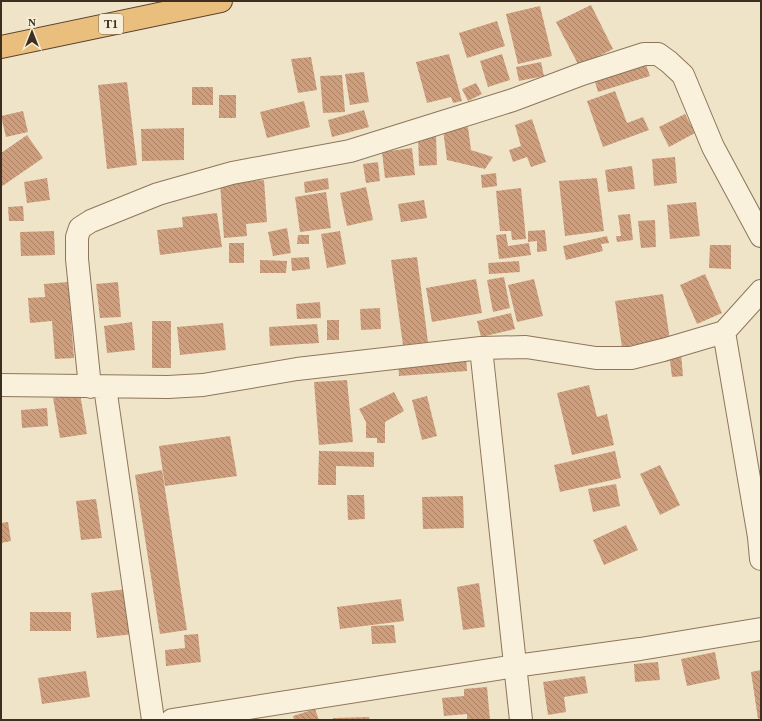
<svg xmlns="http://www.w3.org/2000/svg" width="762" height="721" font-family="'Times New Roman',serif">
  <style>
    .building { fill: url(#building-back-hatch) }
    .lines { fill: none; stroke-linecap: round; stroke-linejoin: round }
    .minor-casing { stroke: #8d765c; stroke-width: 24 }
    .trunk-casing { stroke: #5b4430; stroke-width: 24 }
    .minor { stroke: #faf1dc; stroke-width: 22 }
    .trunk { stroke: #eabe7c; stroke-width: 22 }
    .labels { text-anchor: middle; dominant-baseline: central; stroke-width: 3; stroke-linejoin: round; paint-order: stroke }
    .shield { fill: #f7eed8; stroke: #756857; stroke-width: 1 }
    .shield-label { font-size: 12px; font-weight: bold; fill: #3d2e20 }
  </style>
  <defs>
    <pattern id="building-back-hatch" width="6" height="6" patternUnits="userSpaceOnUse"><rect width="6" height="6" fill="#cf9f7d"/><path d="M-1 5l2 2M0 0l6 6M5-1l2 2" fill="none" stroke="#a98266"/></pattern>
  </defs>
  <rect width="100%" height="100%" fill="#f0e4c8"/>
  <!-- building -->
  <path class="building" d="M591,5L613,49L579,66L556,22Z
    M540,6L552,56L518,64L506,14Z
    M497,21L505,46L467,58L459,33Z
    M449,54L462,101L453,103L451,97L427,103L416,62Z
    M502,54L510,80L488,87L480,61Z
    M311,57L317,90L298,93L291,59Z
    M644,59L650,76L598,92L593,75Z
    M541,62L544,76L519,81L516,67Z
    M364,72L369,102L350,105L345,74Z
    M342,75L345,112L323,113L320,76Z
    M127,82L137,165L107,169L98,85Z
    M476,83L482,94L468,101L462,89Z
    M192,87H213V105H192Z
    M615,91L627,123L643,117L649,130L603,147L587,101Z
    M219,95H236V118H219Z
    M304,101L310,127L267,138L260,112Z
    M364,110L369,127L332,137L328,120Z
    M23,111L28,132L6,137L1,116Z
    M685,114L695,133L669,147L659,127Z
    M532,119L546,162L531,167L527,157L513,162L509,150L521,146L515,125Z
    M468,127L471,150L493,157L485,169L447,160L443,130Z
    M184,128V160L142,161L141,129Z
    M27,135L43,158L1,187V153Z
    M436,136L437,165L419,166L418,137Z
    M412,148L415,175L385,178L382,152Z
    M675,157L677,183L654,186L652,159Z
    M378,162L380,181L366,183L363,164Z
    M632,166L635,189L608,192L605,170Z
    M496,173L497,186L482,188L481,175Z
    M47,178L50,200L27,203L24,182Z
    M328,178L329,189L305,193L304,182Z
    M597,178L604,231L565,236L559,181Z
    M264,180L267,222L246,224L247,236L224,238L220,183Z
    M366,187L373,220L347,226L340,193Z
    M521,188L526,239L512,240L511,231H500L496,191Z
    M326,192L331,228L300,232L295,197Z
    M424,200L427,218L401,222L398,204Z
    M696,202L700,236L670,239L667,205Z
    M23,206L24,221H9L8,207Z
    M217,213L222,247L160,255L157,230L183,227L182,217Z
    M630,214L633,240L617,242L616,236H621L618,215Z
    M655,220L656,247L641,248L638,221Z
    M287,228L291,253L273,256L268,232Z
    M545,230L547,251L537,252V241L528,242V231Z
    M54,231L55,255L21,256L20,232Z
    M340,231L346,264L327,268L321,234Z
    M506,234L508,246L529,243L531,255L499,259L496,235Z
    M298,235H309V244H297Z
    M607,236L609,243L601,244L603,251L566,260L563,246Z
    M229,243H244V263H229Z
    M710,245H731V269L709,268Z
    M309,257L310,269L292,271L291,258Z
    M417,257L428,342L403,345L391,260Z
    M260,260L287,261L286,273H260Z
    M519,261L520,272L489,274L488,263Z
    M705,274L722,313L697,324L680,285Z
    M504,277L510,308L493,312L487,280Z
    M476,279L482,313L432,322L426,288Z
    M534,279L543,316L517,322L508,285Z
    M68,282L74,358L55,359L52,321L30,323L28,298L45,297L44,284Z
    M118,282L121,317L100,318L96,284Z
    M663,294L670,340L622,347L615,301Z
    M320,302L321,318L297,319L296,304Z
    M380,308L381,329L361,330L360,309Z
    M511,313L515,329L481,337L477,321Z
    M327,320H339V340H327Z
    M152,321H171V368H152Z
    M132,322L135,350L107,353L104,326Z
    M223,323L226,350L180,355L177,327Z
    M317,324L319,343L270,346L269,327Z
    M681,353L683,376L672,377L670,361L663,362L662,354Z
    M466,356L467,371L399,376L398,361Z
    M347,380L353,442L319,445L314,382Z
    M589,385L597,417L607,414L614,445L572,455L557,393Z
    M394,392L404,411L385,422V443H377V438H366V422L359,409Z
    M80,394L87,434L60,438L53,398Z
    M427,396L437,436L422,440L412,400Z
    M47,408L48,426L22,428L21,410Z
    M230,436L237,476L165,486L159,446Z
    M319,451L374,452V467L336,466V485H318Z
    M615,451L621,478L560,492L554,465Z
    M660,465L680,505L660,515L640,474Z
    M162,470L187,630L160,634L135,475Z
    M616,484L620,506L593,512L588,489Z
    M347,495H364L365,519L348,520Z
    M463,496L464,528L423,529L422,497Z
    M96,499L102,538L81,540L76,501Z
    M8,522L11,541L1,543V523Z
    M626,525L638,550L604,565L593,540Z
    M479,583L485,627L463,630L457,587Z
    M128,589L134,634L97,638L91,593Z
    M401,599L404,621L340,629L337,607Z
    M30,612H71V631H30Z
    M394,625L396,643L372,644L371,626Z
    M198,634L201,662L166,666L165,650L185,648L184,635Z
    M715,652L720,679L687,686L681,659Z
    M658,662L660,680L635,682L634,664Z
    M761,670V718L758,719L751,672Z
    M86,671L90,697L42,704L38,678Z
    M585,676L588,693L564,697L566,712L548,715L543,682Z
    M487,687L490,720H467V714L444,716L442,698L464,696V689Z
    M315,709L319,720H294L293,716Z
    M369,717L370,720H333V718Z"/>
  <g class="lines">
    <defs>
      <path id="minor" d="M724,332L759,537L761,559
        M481,348L521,720
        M1,385L168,387L203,385L297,369L481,348L526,347L596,358H631L663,350L724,332L761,291
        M90,387L77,259V237L80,228L91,221L158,194L232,173L350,151L513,100L582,74L644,54H658L669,62L683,75L713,147L761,236
        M105,387L153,720
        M172,720L515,666L640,649L761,629"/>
      <path id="trunk" d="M1,47L221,1"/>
    </defs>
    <!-- minor casing -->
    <use href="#minor" class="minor-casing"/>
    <!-- trunk casing -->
    <use href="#trunk" class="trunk-casing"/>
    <!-- minor -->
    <use href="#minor" class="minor"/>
    <!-- trunk -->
    <use href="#trunk" class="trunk"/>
  </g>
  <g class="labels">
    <!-- shield labels -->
    <rect class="shield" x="99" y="14" width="24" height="20" rx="3"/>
    <g class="shield-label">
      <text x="111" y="24">T1</text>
    </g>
  </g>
  <!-- border -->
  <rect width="762" height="721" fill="none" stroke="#3d2e20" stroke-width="4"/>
  <!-- north arrow -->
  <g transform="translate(32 32)" stroke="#f7eed8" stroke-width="3" paint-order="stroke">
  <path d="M0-3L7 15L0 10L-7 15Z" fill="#3d2e20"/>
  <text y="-6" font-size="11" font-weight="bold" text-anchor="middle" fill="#3d2e20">N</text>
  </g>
</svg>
